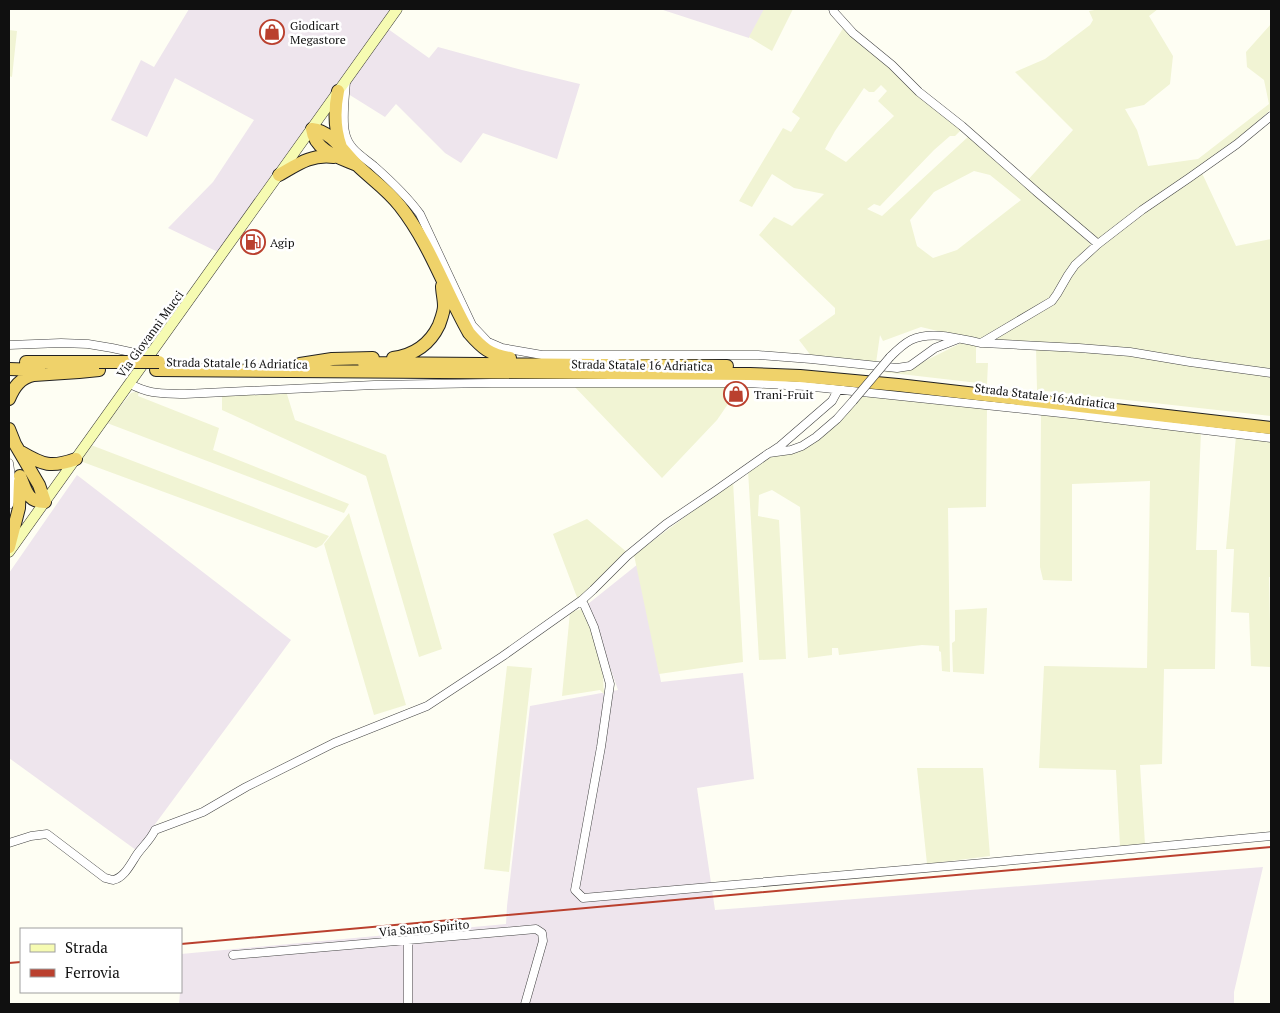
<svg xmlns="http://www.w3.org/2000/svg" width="1280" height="1013" font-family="'PT Serif',serif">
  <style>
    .industrial { fill: #eee5ed }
    .farmland { fill: #f1f4d4; fill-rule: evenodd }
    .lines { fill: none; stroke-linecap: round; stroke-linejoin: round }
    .minor-casing { stroke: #434343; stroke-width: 9 }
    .secondary-casing { stroke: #323232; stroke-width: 11 }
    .trunk-casing { stroke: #212121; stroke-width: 14 }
    .minor { stroke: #fff; stroke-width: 8 }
    .secondary { stroke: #f6fbb2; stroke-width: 10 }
    .trunk { stroke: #efd26a; stroke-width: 12 }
    .rail { stroke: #ba402e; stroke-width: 2 }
    .minor-bridge-casing { stroke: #434343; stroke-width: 9; stroke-linecap: butt }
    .trunk-bridge-casing { stroke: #212121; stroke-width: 14; stroke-linecap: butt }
    .minor-bridge { stroke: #fff; stroke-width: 8 }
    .trunk-bridge { stroke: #efd26a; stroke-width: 12 }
    .labels { text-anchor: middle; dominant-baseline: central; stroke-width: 5; stroke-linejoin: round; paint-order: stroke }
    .poi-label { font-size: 12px; fill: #101010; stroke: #fff; text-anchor: start }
    .street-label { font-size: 12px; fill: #101010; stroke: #fff }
  </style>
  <rect width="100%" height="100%" fill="#fefef3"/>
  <!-- industrial -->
  <path class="industrial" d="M189,9H391L381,24L429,58L438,47L522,70L580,84L557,159L483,133L461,163L445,153L396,104L385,117L337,87L218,252L168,228L213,182L254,120L175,78L147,137L111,120L141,60L154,67Z
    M660,9H765L749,38Z
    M77,475L291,640L136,850L9,758V573Z
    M638,564L661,682L743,673L754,779L697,788L715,910L1263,867L1234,992V1004H179L180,992H181V954L506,924L507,906L530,706L618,690L588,604Z"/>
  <!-- farmland -->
  <path class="farmland" d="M764,9H793L772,51L749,37Z
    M1100,9H1158L1149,16L1173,56L1170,84L1144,105L1125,109L1137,130L1148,166L1198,159L1269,104L1264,80L1247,67L1246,52L1271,24V109L1243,135L1100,240L1026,182L1073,130L1015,72L1045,59L1090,25L1093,20L1089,11Z
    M845,25L962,129L955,136H950L934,150L880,206L874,204L867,209L882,216L969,136L1091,244L1052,297L988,338L971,339L921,327L883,341L880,335L876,363L812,357L799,340L835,314V308L759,235L774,217L792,226L824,194L794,188L772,174L752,207L739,201L783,128L791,132L800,118L792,112ZM881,85L887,91L878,101L894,116L846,162L825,149L835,131L864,88L869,92H874ZM974,171L990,175L1021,200L957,250L933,258L917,246L910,220L934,192Z
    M9,30L17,31L12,77L9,76Z
    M1201,171L1236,246L1271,239V416L1037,390L1036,347L980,344L1052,302L1081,261L1138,214Z
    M961,343H976V363H988L987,384L883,372L909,369Z
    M572,384L741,385L717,420L662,478Z
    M139,391L138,396L219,428L213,450L349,504L344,513L107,423L131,393Z
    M286,391L295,420L386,455L442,649L419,657L366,476L222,410V393Z
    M864,394L987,408L986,507L948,508L950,672L942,671L941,652L939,651V646L922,645L839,655L838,648H832V655L808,658L800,507L772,490L759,495L758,516L779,520L786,659L759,660L748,470L771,453L797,449Z
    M1041,413L1201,432L1196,550H1217L1215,669H1164L1162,764L1140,765L1145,844L1120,846L1116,770L1039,768L1044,666L1147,668L1150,481L1072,484V581L1043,580L1040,567Z
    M1236,436L1271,441V577H1269L1271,667L1251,666L1249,613L1231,612L1234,549H1226Z
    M91,445L329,536L322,545L316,548L80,461Z
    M733,481L743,662L659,674L634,555Z
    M349,513L406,705L374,715L324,544Z
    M587,519L628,553L578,600L553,534Z
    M987,608L984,674L953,672L952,643L955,641V610Z
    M582,609L590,622L602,661L604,694L600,690L562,696L570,612Z
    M507,666L532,668L509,872L484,869Z
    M917,768H983L990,856L927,864Z"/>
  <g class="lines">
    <defs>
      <path id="minor" d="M833,9L834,12L853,33L892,65L919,92L962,126L1038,193L1098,244
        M346,81C345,96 342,119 345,132C348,149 362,156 374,166C391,181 407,196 420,214L472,325L488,342L502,348L542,355H758L811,359L897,368L910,366L935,348L958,339
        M983,343L1079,348L1130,352L1190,362L1271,373
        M9,345L61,343L88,344L112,348L135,353L152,352
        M890,357C896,351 903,344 911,340C932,330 960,339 981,343L1052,301L1057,294L1068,275L1075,265L1098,244L1142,210L1189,178L1237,144L1271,116
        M130,384C151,395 162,393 185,394L374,385L491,383H747L805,386L1080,415L1271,438
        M771,452L780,446L832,401L838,390
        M9,463C11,477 14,491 9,505
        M582,600L594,627L610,684L601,747L575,890L583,898L995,862L1271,836
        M9,843L31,836L47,834L105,878C107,878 110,880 113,880C125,878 132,861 138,853C144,845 151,839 155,830L203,812L246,787L334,743L427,706L503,656L582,600L593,590L627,556L666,524L715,491L769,453L791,450L802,446L816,437L837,419L853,401
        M233,955L536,929L542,933L543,941L525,1004
        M408,1004V941"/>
      <path id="secondary" d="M9,552L397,9"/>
      <path id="trunk" d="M338,91C334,111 334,128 341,147
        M357,165C338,157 315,151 312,129C331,131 343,151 356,164C370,178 387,189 400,206C430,244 445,291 469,333C482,348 490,355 510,358
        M279,175C298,164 311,154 334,157
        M393,358C414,355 430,344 439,325C441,319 444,312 444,306C444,299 442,292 442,286
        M26,362H99
        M364,363L727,366
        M300,364L332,359L373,358
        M9,369L39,370
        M156,370L750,374L800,376L898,385L1271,428
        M9,399C14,387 20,378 34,375L79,372L99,370
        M9,429L15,444L39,485L45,502C27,502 26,490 20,476
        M21,452C43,465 51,468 76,459
        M9,547L19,508L20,481"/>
    </defs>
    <!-- minor casing -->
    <use href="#minor" class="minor-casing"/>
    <!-- secondary casing -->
    <use href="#secondary" class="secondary-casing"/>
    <!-- trunk casing -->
    <use href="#trunk" class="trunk-casing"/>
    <!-- minor -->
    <use href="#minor" class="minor"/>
    <!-- secondary -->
    <use href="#secondary" class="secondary"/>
    <!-- trunk -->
    <use href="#trunk" class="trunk"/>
    <!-- rail -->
    <path class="rail" d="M181,944L1271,847
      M9,963L21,962"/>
    <defs>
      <path id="minor-bridge" d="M853,401L890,357"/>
      <path id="trunk-bridge" d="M99,362H159"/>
    </defs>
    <!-- minor-bridge casing -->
    <use href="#minor-bridge" class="minor-bridge-casing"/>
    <!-- trunk-bridge casing -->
    <use href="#trunk-bridge" class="trunk-bridge-casing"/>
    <!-- minor-bridge -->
    <use href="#minor-bridge" class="minor-bridge"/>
    <!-- trunk-bridge -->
    <use href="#trunk-bridge" class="trunk-bridge"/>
  </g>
  <!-- icons -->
  <defs>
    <symbol id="shop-ring" viewBox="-11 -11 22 22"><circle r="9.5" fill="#fff" stroke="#ba402e" stroke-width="1.5"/><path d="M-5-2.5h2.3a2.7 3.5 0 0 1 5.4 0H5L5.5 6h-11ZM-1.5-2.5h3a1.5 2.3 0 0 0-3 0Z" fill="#ba402e"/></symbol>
    <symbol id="fuel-ring" viewBox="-11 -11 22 22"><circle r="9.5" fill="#fff" stroke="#ba402e" stroke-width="1.5"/><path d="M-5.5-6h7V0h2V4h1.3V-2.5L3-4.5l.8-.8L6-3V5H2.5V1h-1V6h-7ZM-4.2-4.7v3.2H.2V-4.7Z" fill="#ba402e"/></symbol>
  </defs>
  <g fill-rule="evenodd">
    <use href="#shop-ring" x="258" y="18" width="28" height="28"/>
    <use href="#fuel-ring" x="239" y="228" width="28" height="28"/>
    <use href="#shop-ring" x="722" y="380" width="28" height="28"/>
  </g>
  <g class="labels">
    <!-- poi labels -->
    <g class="poi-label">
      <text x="290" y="25">Giodicart<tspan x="290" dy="14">Megastore</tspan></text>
      <text x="270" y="242">Agip</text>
      <text x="754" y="394">Trani-Fruit</text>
    </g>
    <!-- street labels -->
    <g class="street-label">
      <text transform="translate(150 334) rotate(-54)">Via Giovanni Mucci</text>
      <text transform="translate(237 363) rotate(1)">Strada Statale 16 Adriatica</text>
      <text transform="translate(642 365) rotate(1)">Strada Statale 16 Adriatica</text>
      <text transform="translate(1045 396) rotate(7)">Strada Statale 16 Adriatica</text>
      <text transform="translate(424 928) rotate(-5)">Via Santo Spirito</text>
    </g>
  </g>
  <!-- border -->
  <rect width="1280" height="1013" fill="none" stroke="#101010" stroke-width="20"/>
  <!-- legend -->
  <rect x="20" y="928" width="162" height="65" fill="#ffffff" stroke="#9f9f9f"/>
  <rect x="30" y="944" width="25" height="8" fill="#f6fbb2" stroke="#9f9f9f"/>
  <text x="65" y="953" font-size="15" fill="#101010">Strada</text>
  <rect x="30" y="969" width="25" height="8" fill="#ba402e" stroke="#9f9f9f"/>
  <text x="65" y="978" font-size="15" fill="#101010">Ferrovia</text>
</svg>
